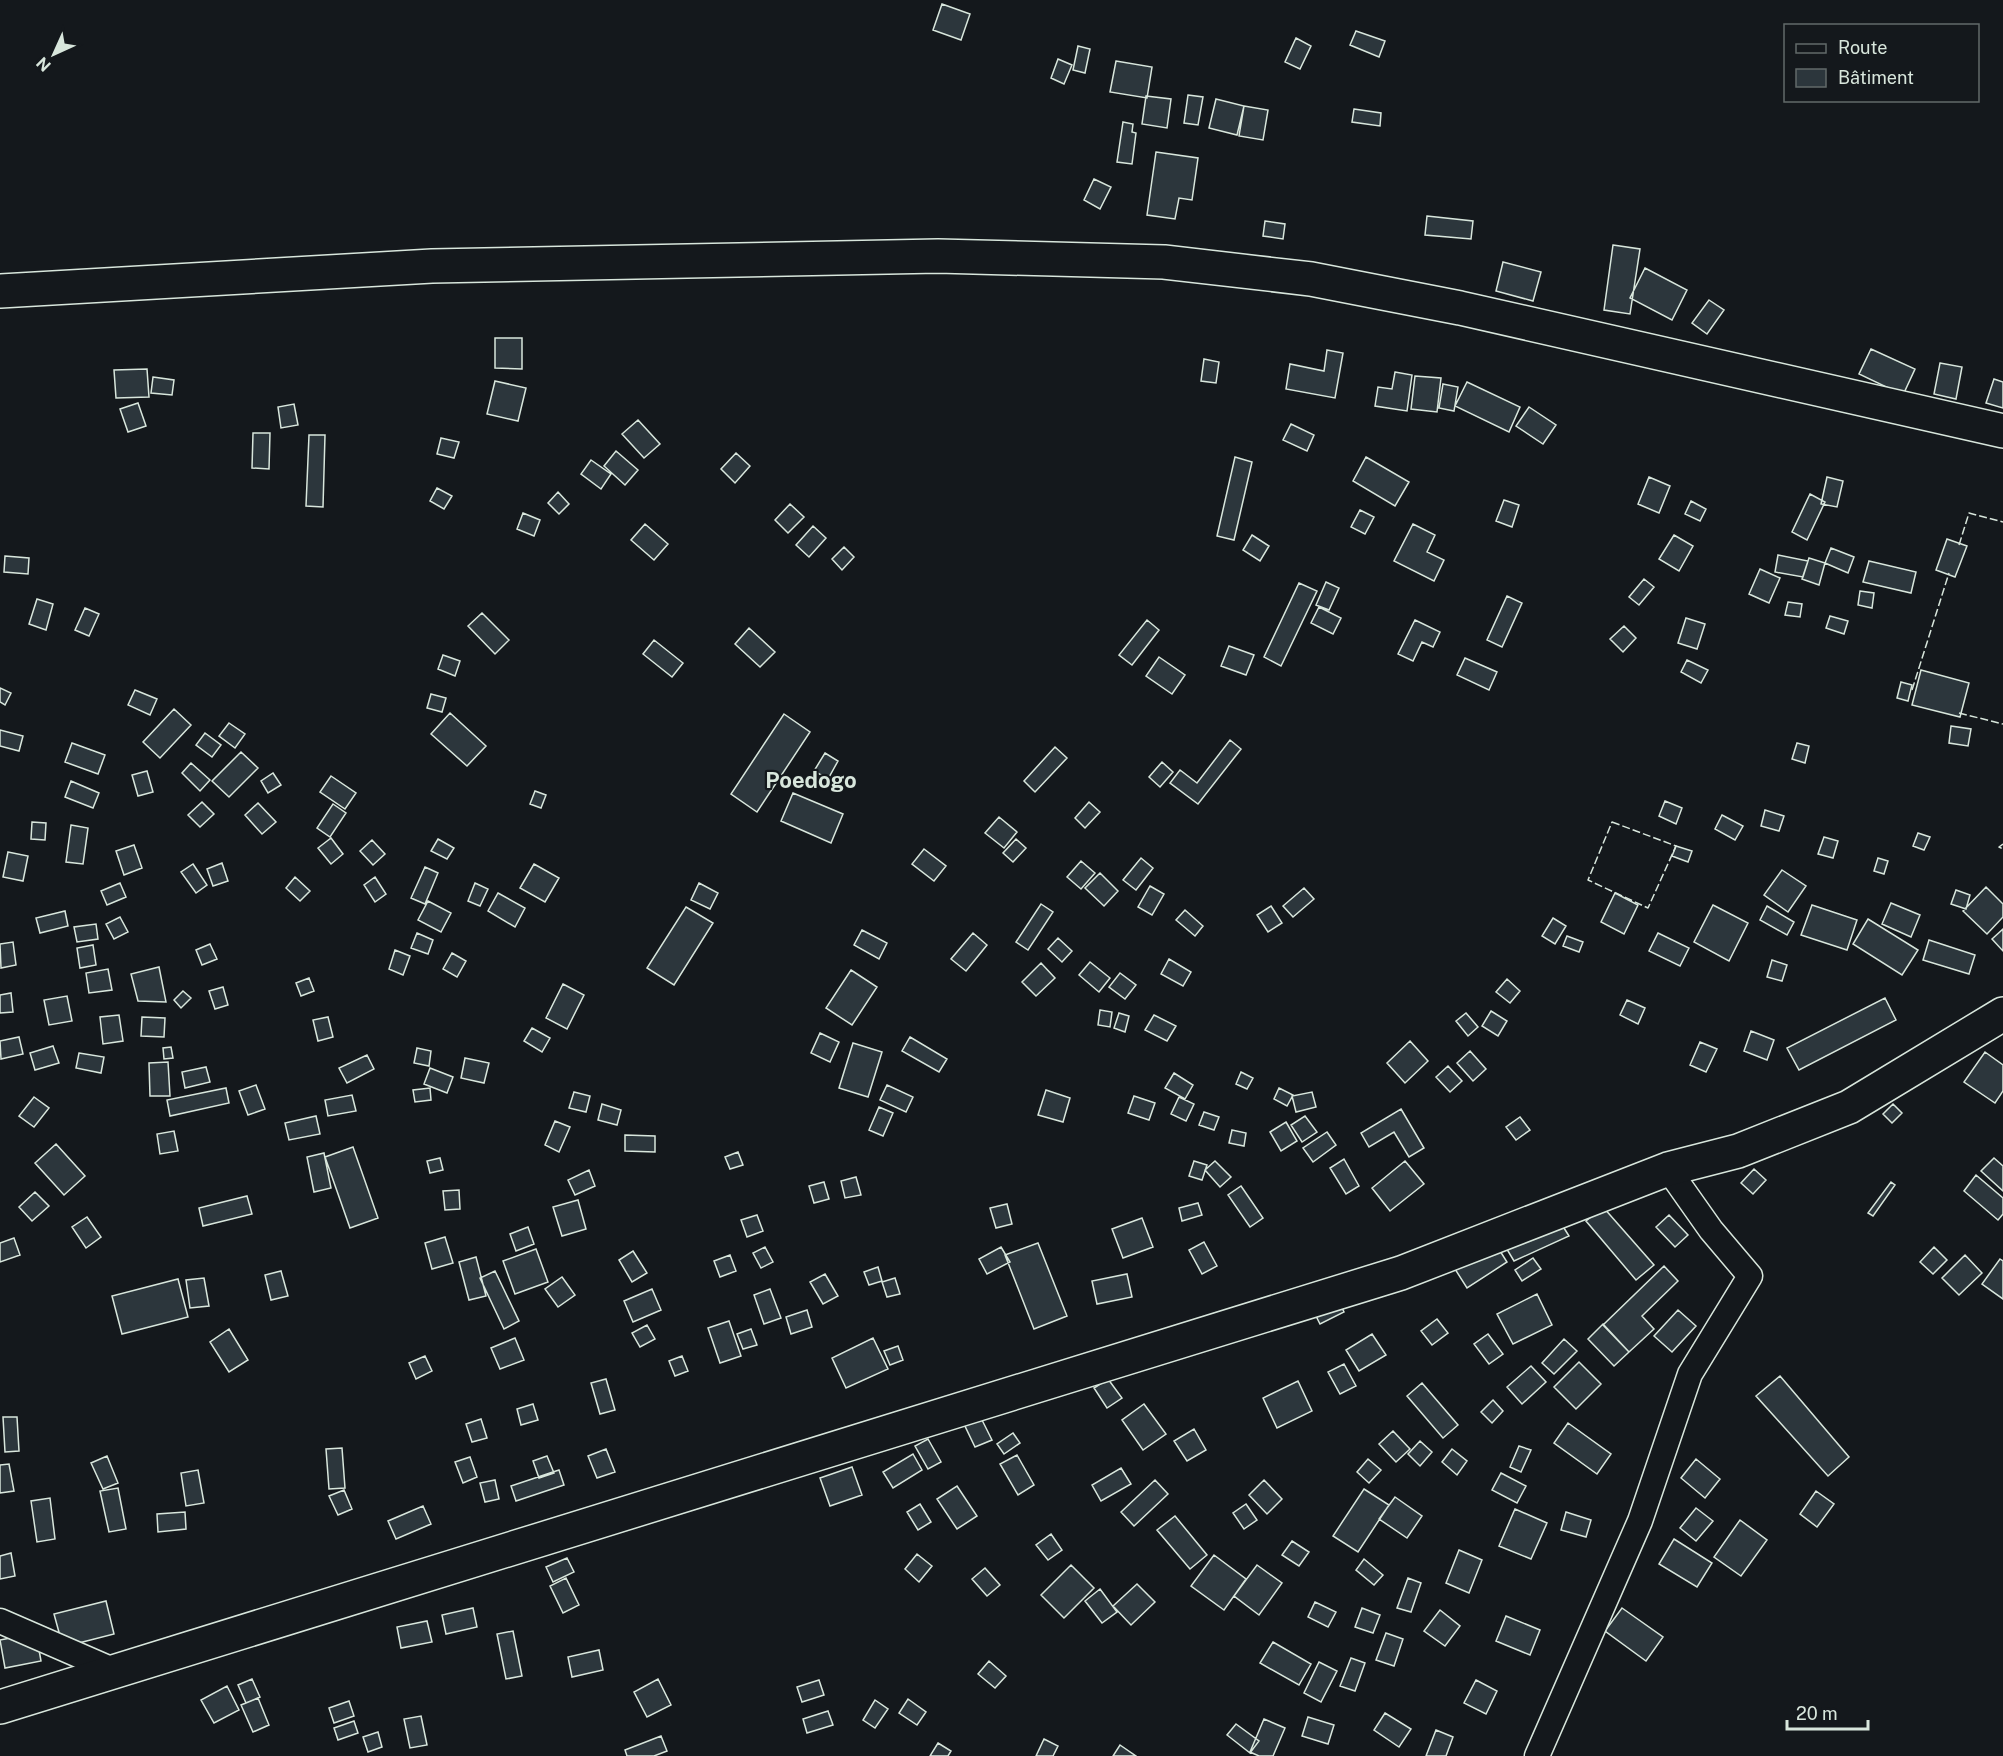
<svg xmlns="http://www.w3.org/2000/svg" width="2003" height="1756" font-family="'Public Sans',sans-serif">
  <style>
    .building { fill: #2c363c; stroke: #d8e6dc; stroke-width: 1.5 }
    .lines { fill: none; stroke-linecap: round; stroke-linejoin: round }
    .street-casing { stroke: #d8e6dc; stroke-width: 27 }
    .secondary-casing { stroke: #d8e6dc; stroke-width: 36 }
    .street { stroke: #14181c; stroke-width: 24 }
    .secondary { stroke: #14181c; stroke-width: 33 }
    .fence { stroke: #d8e6dc; stroke-width: 1.5; stroke-dasharray: 8 3; stroke-linecap: butt }
    .labels { text-anchor: middle; dominant-baseline: central; stroke-width: 4.5; stroke-linejoin: round; paint-order: stroke }
    .quarter-label { font-size: 22px; font-weight: bold; fill: #d8e6dc; stroke: #14181c }
  </style>
  <rect width="100%" height="100%" fill="#14181c"/>
  <!-- building -->
  <path class="building" d="M942,4L970,14L961,40L933,30Z
    M1356,31L1385,41L1379,57L1350,45Z
    M1296,38L1311,46L1300,69L1285,62Z
    M1078,46L1090,49L1085,73L1073,70Z
    M1058,59L1072,65L1064,84L1051,78Z
    M1116,61L1152,67L1147,98L1110,92Z
    M1188,95L1203,97L1198,125L1184,123Z
    M1146,96L1171,99L1167,128L1142,124Z
    M1216,99L1244,106L1237,135L1209,128Z
    M1244,106L1268,110L1263,140L1239,136Z
    M1354,109L1381,113L1380,126L1352,122Z
    M1123,122L1133,124L1132,132L1136,133L1132,164L1117,162Z
    M1156,152L1198,158L1192,200L1179,198L1175,219L1147,215Z
    M1094,179L1111,187L1100,209L1084,200Z
    M1427,216L1473,221L1471,239L1425,235Z
    M1265,221L1285,224L1283,239L1263,236Z
    M1613,245L1640,249L1630,314L1604,310Z
    M1503,262L1541,272L1533,301L1496,291Z
    M1645,268L1687,290L1672,320L1630,298Z
    M1709,300L1724,310L1707,334L1692,323Z
    M495,338H522V369L495,368Z
    M1871,349L1915,369L1903,395L1859,374Z
    M1327,350L1343,353L1335,398L1286,389L1290,364L1324,371Z
    M1204,359L1219,362L1216,383L1201,381Z
    M1940,363L1962,367L1956,399L1934,394Z
    M147,369L149,397L116,398L114,370Z
    M1395,372L1412,375L1407,411L1375,406L1378,387L1392,389Z
    M1415,376L1441,378L1437,412L1411,409Z
    M153,377L174,380L172,395L151,393Z
    M1994,379L2003,382V408L1986,403Z
    M495,381L526,388L518,421L487,414Z
    M1467,382L1520,407L1509,432L1455,406Z
    M1443,384L1458,387L1454,411L1439,408Z
    M138,403L146,426L128,432L120,409Z
    M294,404L298,425L281,428L278,407Z
    M1529,407L1556,425L1543,444L1516,426Z
    M638,420L660,444L644,458L622,434Z
    M1291,424L1314,435L1307,451L1283,440Z
    M253,433H270L269,469L252,468Z
    M309,435H325L323,507L306,506Z
    M441,438L459,442L454,458L437,454Z
    M616,451L638,470L625,485L604,466Z
    M736,453L750,466L735,483L721,469Z
    M1235,457L1252,462L1234,540L1217,536Z
    M1366,457L1409,482L1395,506L1353,481Z
    M591,460L611,474L601,489L581,474Z
    M1649,477L1670,486L1659,513L1638,504Z
    M1827,477L1843,481L1837,507L1821,504Z
    M437,488L452,496L444,509L430,501Z
    M558,492L569,504L559,514L548,503Z
    M1810,494L1825,502L1807,540L1792,532Z
    M1504,500L1519,505L1512,527L1496,521Z
    M1691,501L1706,509L1700,521L1685,514Z
    M790,504L804,517L788,533L775,520Z
    M1360,510L1374,517L1365,534L1351,527Z
    M523,513L540,520L534,536L517,529Z
    M645,524L668,544L654,560L631,540Z
    M1413,524L1435,535L1427,552L1444,560L1434,581L1394,561Z
    M813,526L826,538L809,557L796,545Z
    M1252,535L1269,546L1260,561L1243,550Z
    M1674,535L1693,546L1679,571L1659,559Z
    M1947,539L1967,546L1955,577L1936,570Z
    M844,547L854,557L842,570L832,559Z
    M1831,548L1854,557L1848,573L1825,563Z
    M1778,555L1808,561L1803,577L1775,572Z
    M5,556L29,558L28,574L4,572Z
    M1809,558L1825,563L1819,585L1802,579Z
    M1869,561L1916,572L1911,593L1863,582Z
    M1760,569L1780,578L1769,603L1749,594Z
    M1644,579L1654,587L1639,605L1629,597Z
    M1326,582L1339,588L1329,610L1316,605Z
    M1299,583L1317,591L1281,666L1264,657Z
    M1860,591L1874,593L1872,608L1858,605Z
    M1507,596L1522,603L1502,647L1487,640Z
    M37,599L53,604L46,630L29,624Z
    M1788,602L1802,604L1800,617L1785,615Z
    M1319,607L1341,618L1333,634L1311,623Z
    M85,608L99,614L89,636L75,630Z
    M482,613L509,640L495,654L468,626Z
    M1830,616L1848,621L1844,634L1826,628Z
    M1686,618L1705,624L1697,649L1678,643Z
    M1147,620L1159,630L1132,665L1119,655Z
    M1415,620L1440,632L1433,647L1422,642L1413,661L1398,654Z
    M1624,626L1636,638L1623,652L1610,639Z
    M749,628L775,652L760,667L735,644Z
    M654,640L683,663L672,677L643,654Z
    M1229,646L1254,655L1246,675L1221,666Z
    M443,655L460,661L455,676L438,669Z
    M1159,657L1185,675L1172,694L1146,676Z
    M1465,658L1497,672L1489,690L1457,675Z
    M1687,660L1708,670L1701,683L1681,672Z
    M1921,670L1969,683L1960,717L1912,705Z
    M1901,682L1912,685L1908,701L1897,698Z
    M0,688L11,693L5,705L0,702Z
    M135,690L157,699L150,715L128,705Z
    M431,694L446,698L442,712L427,708Z
    M174,709L191,725L160,758L143,742Z
    M450,713L486,746L467,766L431,734Z
    M784,714L810,732L757,812L731,794Z
    M229,723L245,734L235,748L219,736Z
    M1951,726L1971,729L1968,746L1949,743Z
    M0,730L23,736L19,751L0,746Z
    M205,733L221,745L212,757L196,745Z
    M1230,740L1241,749L1198,804L1170,783L1180,770L1197,783Z
    M72,743L105,755L98,774L65,762Z
    M1797,743L1809,746L1805,763L1792,759Z
    M1055,747L1067,758L1035,792L1024,781Z
    M241,752L258,768L229,797L212,781Z
    M825,753L838,761L828,779L814,771Z
    M1162,762L1173,772L1160,787L1149,777Z
    M191,763L210,780L200,791L182,773Z
    M147,771L153,792L138,796L132,775Z
    M273,773L281,785L268,793L261,781Z
    M331,776L356,793L345,809L320,792Z
    M71,781L99,793L93,808L65,797Z
    M535,791L546,795L541,808L530,804Z
    M793,793L843,814L831,843L781,821Z
    M1665,801L1682,808L1676,824L1659,816Z
    M202,802L214,814L200,827L188,815Z
    M1089,802L1100,812L1085,828L1075,818Z
    M258,803L276,822L262,834L245,815Z
    M333,804L346,813L330,837L317,828Z
    M1765,810L1784,816L1779,831L1761,826Z
    M1722,815L1743,826L1735,840L1715,829Z
    M999,817L1017,832L1004,848L985,833Z
    M32,822L46,823L45,840L31,839Z
    M71,825L88,828L83,864L66,862Z
    M1918,833L1930,837L1924,850L1913,846Z
    M1824,837L1838,841L1833,858L1818,854Z
    M331,838L343,854L331,864L318,848Z
    M438,839L454,848L447,859L431,851Z
    M1016,839L1026,848L1013,862L1003,853Z
    M372,840L385,854L373,865L360,851Z
    M134,845L142,868L124,875L116,851Z
    M1676,846L1692,851L1688,862L1672,856Z
    M924,849L946,866L934,881L912,864Z
    M8,852L28,856L23,881L3,877Z
    M1141,858L1153,868L1136,890L1123,880Z
    M1878,858L1888,861L1884,874L1874,871Z
    M1081,861L1095,873L1081,889L1067,877Z
    M222,863L228,881L213,886L207,869Z
    M193,864L207,885L196,893L181,872Z
    M534,864L559,878L545,902L520,888Z
    M425,867L438,873L425,904L411,898Z
    M1782,870L1806,886L1788,912L1764,895Z
    M1100,873L1118,891L1104,906L1085,888Z
    M295,877L310,891L300,901L286,888Z
    M375,877L386,894L375,902L364,885Z
    M120,883L126,897L107,905L101,891Z
    M475,883L488,889L480,906L468,901Z
    M699,883L718,893L710,909L691,900Z
    M1150,886L1164,894L1152,915L1138,907Z
    M1986,887L2003,904V917L1987,934L1963,911Z
    M1304,888L1314,899L1293,917L1283,906Z
    M1956,890L1970,895L1966,909L1951,904Z
    M498,893L525,908L515,927L488,911Z
    M1615,893L1638,905L1624,934L1601,922Z
    M428,901L451,913L441,932L418,920Z
    M1891,903L1920,915L1911,937L1882,924Z
    M1041,904L1053,912L1028,950L1016,942Z
    M1713,905L1748,923L1729,961L1694,942Z
    M1812,905L1857,920L1847,950L1801,935Z
    M1271,906L1282,923L1268,932L1257,915Z
    M1767,906L1794,922L1787,935L1760,920Z
    M686,907L713,923L674,985L647,968Z
    M1185,910L1203,926L1195,936L1176,920Z
    M65,911L68,926L40,933L36,918Z
    M120,917L128,932L114,939L106,924Z
    M1553,918L1566,926L1555,944L1542,936Z
    M1868,919L1918,950L1902,975L1853,944Z
    M96,924L98,939L77,942L74,927Z
    M2003,929V951L1992,939Z
    M862,930L887,943L879,959L854,945Z
    M417,933L433,940L428,954L411,948Z
    M973,933L987,945L966,971L951,959Z
    M1658,933L1689,948L1680,966L1649,951Z
    M1567,936L1583,942L1579,952L1563,946Z
    M1058,938L1072,951L1062,962L1048,949Z
    M1929,940L1975,955L1969,974L1923,960Z
    M13,942L16,965L1,968L0,944Z
    M210,944L217,959L202,965L196,950Z
    M93,945L96,965L80,968L77,948Z
    M395,950L410,956L403,975L389,969Z
    M452,953L466,961L457,977L443,969Z
    M1169,959L1191,972L1183,986L1161,974Z
    M1772,960L1787,965L1782,981L1767,977Z
    M1090,962L1110,978L1099,992L1079,975Z
    M1041,963L1055,978L1036,996L1022,982Z
    M159,967L166,1002L138,1001L131,974Z
    M108,969L112,990L89,993L86,973Z
    M851,970L877,987L852,1025L826,1008Z
    M1120,973L1136,985L1125,999L1109,987Z
    M309,978L314,991L301,996L296,983Z
    M1507,979L1520,991L1510,1003L1496,992Z
    M563,984L584,995L567,1029L546,1018Z
    M223,987L228,1005L215,1009L209,991Z
    M183,991L191,998L181,1008L174,1000Z
    M11,993L13,1012L0,1013V995Z
    M67,996L72,1021L49,1025L44,1000Z
    M1885,998L1896,1020L1799,1070L1787,1048Z
    M1627,1000L1645,1008L1638,1024L1620,1015Z
    M1100,1010L1112,1012L1110,1027L1098,1025Z
    M1491,1011L1507,1021L1498,1036L1482,1026Z
    M1119,1013L1129,1016L1125,1032L1114,1028Z
    M1466,1013L1478,1027L1468,1036L1456,1021Z
    M119,1015L123,1041L103,1044L100,1017Z
    M1154,1015L1176,1026L1167,1041L1145,1030Z
    M142,1017L165,1018L164,1037L141,1036Z
    M328,1017L333,1037L318,1041L313,1020Z
    M532,1028L550,1038L542,1052L524,1041Z
    M1751,1031L1774,1040L1767,1060L1744,1051Z
    M820,1033L839,1042L830,1062L811,1053Z
    M19,1037L23,1054L1,1059L0,1041Z
    M910,1037L947,1059L939,1072L902,1051Z
    M1410,1041L1428,1061L1405,1083L1387,1063Z
    M1700,1042L1717,1049L1706,1072L1690,1065Z
    M853,1043L882,1052L868,1097L839,1088Z
    M53,1046L59,1063L35,1070L30,1053Z
    M171,1047L173,1058L164,1059L163,1048Z
    M417,1048L431,1051L429,1066L414,1063Z
    M1470,1051L1486,1069L1473,1081L1457,1063Z
    M1985,1052L2003,1065V1091L1995,1103L1964,1082Z
    M79,1053L104,1057L101,1073L76,1068Z
    M367,1055L374,1069L347,1083L339,1068Z
    M465,1058L489,1063L484,1083L461,1078Z
    M168,1062L170,1096H150L149,1063Z
    M1448,1066L1462,1081L1450,1092L1436,1077Z
    M206,1067L210,1082L185,1088L182,1072Z
    M430,1068L453,1077L447,1093L424,1084Z
    M1241,1072L1253,1078L1247,1089L1236,1084Z
    M1174,1073L1193,1085L1185,1099L1165,1088Z
    M256,1085L265,1109L248,1115L239,1091Z
    M887,1085L913,1097L906,1112L880,1100Z
    M226,1088L229,1103L170,1116L167,1100Z
    M430,1088L431,1100L415,1102L413,1090Z
    M1279,1088L1293,1095L1287,1106L1274,1099Z
    M1046,1090L1070,1098L1063,1122L1038,1115Z
    M574,1092L590,1096L586,1112L569,1108Z
    M1312,1092L1316,1107L1296,1112L1292,1096Z
    M352,1095L356,1111L328,1116L325,1100Z
    M1134,1096L1155,1103L1149,1120L1128,1113Z
    M34,1097L49,1108L34,1127L19,1116Z
    M1179,1097L1194,1104L1186,1121L1171,1114Z
    M602,1104L621,1110L617,1125L598,1120Z
    M1893,1104L1902,1113L1892,1123L1883,1114Z
    M879,1107L893,1113L883,1136L869,1130Z
    M1401,1109L1424,1148L1409,1157L1394,1132L1369,1147L1361,1133Z
    M1204,1112L1219,1117L1214,1130L1199,1125Z
    M316,1116L320,1134L289,1140L285,1123Z
    M1305,1116L1317,1132L1302,1142L1291,1125Z
    M1520,1117L1530,1130L1516,1140L1506,1127Z
    M555,1121L570,1127L559,1152L545,1145Z
    M1286,1122L1297,1141L1281,1151L1270,1132Z
    M1232,1130L1246,1133L1244,1146L1229,1143Z
    M174,1131L178,1151L160,1154L157,1134Z
    M1327,1132L1336,1145L1313,1162L1303,1148Z
    M625,1135L655,1136V1152L625,1151Z
    M56,1144L85,1176L64,1195L35,1163Z
    M353,1147L378,1218L350,1228L325,1157Z
    M738,1152L743,1165L730,1169L725,1157Z
    M324,1153L331,1188L314,1192L307,1157Z
    M440,1158L443,1170L430,1173L427,1161Z
    M1994,1158L2003,1166V1191L1981,1171Z
    M1344,1159L1359,1186L1346,1194L1330,1168Z
    M1194,1161L1207,1165L1202,1180L1189,1176Z
    M1215,1161L1231,1177L1220,1187L1205,1170Z
    M1405,1161L1424,1184L1390,1211L1372,1188Z
    M1754,1169L1766,1180L1753,1194L1741,1183Z
    M589,1170L595,1186L575,1195L568,1180Z
    M1976,1175L2003,1198V1214L1998,1220L1964,1191Z
    M856,1177L861,1195L845,1198L841,1181Z
    M824,1182L829,1199L814,1203L809,1186Z
    M1891,1182L1895,1185L1873,1216L1868,1213Z
    M1241,1186L1263,1218L1250,1227L1228,1195Z
    M459,1190L460,1209L445,1210L443,1191Z
    M35,1192L49,1206L32,1221L19,1207Z
    M247,1196L252,1214L203,1226L199,1208Z
    M578,1200L586,1229L562,1236L553,1207Z
    M1198,1203L1202,1215L1182,1221L1179,1208Z
    M1007,1204L1012,1224L996,1228L990,1208Z
    M1603,1207L1654,1265L1636,1280L1586,1221Z
    M757,1215L763,1231L747,1237L741,1220Z
    M1669,1215L1688,1235L1675,1247L1656,1227Z
    M87,1217L101,1237L86,1248L72,1227Z
    M1142,1218L1153,1247L1123,1258L1112,1229Z
    M1559,1220L1569,1236L1514,1261L1505,1246Z
    M528,1227L534,1244L516,1251L510,1234Z
    M445,1237L453,1263L432,1269L425,1243Z
    M14,1238L20,1255L0,1262V1243Z
    M1204,1242L1217,1266L1202,1274L1189,1250Z
    M1038,1243L1067,1316L1034,1329L1005,1255Z
    M1495,1243L1507,1262L1467,1288L1455,1269Z
    M765,1247L773,1262L761,1268L753,1253Z
    M1001,1247L1010,1262L987,1274L979,1259Z
    M1934,1247L1947,1260L1933,1274L1920,1262Z
    M536,1249L548,1282L515,1294L503,1261Z
    M633,1251L647,1273L632,1282L619,1260Z
    M730,1255L736,1271L720,1277L714,1261Z
    M1965,1255L1982,1273L1959,1295L1942,1278Z
    M476,1257L486,1296L469,1300L459,1262Z
    M1533,1258L1541,1269L1522,1281L1515,1270Z
    M2000,1259L2003,1261V1299L1982,1284Z
    M1664,1266L1678,1281L1642,1316L1654,1329L1629,1352L1603,1325Z
    M878,1267L882,1281L869,1285L864,1272Z
    M281,1271L288,1296L271,1300L265,1275Z
    M495,1271L519,1321L504,1329L480,1278Z
    M825,1274L838,1296L823,1304L810,1282Z
    M1127,1274L1132,1297L1097,1304L1092,1281Z
    M562,1277L575,1295L558,1307L545,1289Z
    M204,1278L209,1306L190,1308L186,1280Z
    M895,1278L900,1294L887,1297L882,1282Z
    M178,1279L188,1317L122,1334L112,1296Z
    M652,1289L661,1310L633,1322L624,1301Z
    M770,1289L781,1318L764,1324L754,1295Z
    M1537,1294L1552,1325L1513,1344L1497,1314Z
    M1337,1298L1344,1312L1320,1324L1313,1310Z
    M807,1310L812,1327L791,1334L786,1317Z
    M1678,1310L1696,1326L1672,1352L1654,1336Z
    M1437,1319L1448,1333L1432,1345L1421,1331Z
    M729,1321L741,1356L720,1363L708,1328Z
    M1603,1324L1629,1352L1614,1366L1588,1339Z
    M647,1325L655,1339L640,1347L632,1333Z
    M229,1329L248,1360L229,1372L210,1342Z
    M751,1329L757,1345L743,1349L737,1334Z
    M1372,1334L1386,1355L1359,1371L1346,1350Z
    M1488,1334L1503,1354L1489,1364L1474,1344Z
    M515,1338L524,1360L500,1369L491,1348Z
    M873,1338L888,1369L846,1388L832,1358Z
    M1564,1339L1577,1351L1554,1374L1542,1363Z
    M898,1346L903,1360L890,1365L884,1351Z
    M425,1356L432,1371L416,1379L409,1363Z
    M682,1356L688,1371L675,1376L669,1361Z
    M1579,1362L1601,1384L1576,1409L1554,1387Z
    M1344,1364L1356,1386L1340,1394L1328,1372Z
    M1531,1366L1546,1382L1522,1404L1507,1387Z
    M1780,1376L1849,1457L1828,1476L1756,1396Z
    M606,1379L615,1410L600,1414L591,1383Z
    M1108,1379L1122,1398L1107,1408L1094,1388Z
    M1298,1381L1312,1411L1277,1428L1263,1398Z
    M1422,1383L1458,1425L1443,1438L1407,1396Z
    M1493,1400L1503,1411L1492,1423L1481,1412Z
    M533,1404L538,1420L521,1425L517,1409Z
    M1144,1404L1166,1434L1143,1450L1122,1420Z
    M979,1414L992,1440L975,1447L963,1422Z
    M3,1417H17L19,1451L5,1452Z
    M481,1419L487,1438L472,1442L466,1424Z
    M1568,1423L1611,1454L1597,1474L1554,1443Z
    M1194,1429L1206,1450L1187,1461L1174,1441Z
    M1393,1431L1410,1449L1396,1462L1379,1444Z
    M1013,1433L1020,1443L1004,1454L997,1444Z
    M928,1439L941,1462L928,1469L915,1446Z
    M1420,1441L1432,1452L1420,1466L1408,1454Z
    M1519,1446L1531,1450L1521,1472L1510,1467Z
    M342,1448L345,1488L329,1489L326,1449Z
    M606,1449L615,1472L597,1478L588,1456Z
    M1452,1449L1467,1461L1457,1475L1442,1462Z
    M913,1454L922,1470L893,1488L883,1472Z
    M1017,1455L1034,1485L1018,1495L1000,1464Z
    M107,1456L118,1483L103,1489L91,1463Z
    M547,1456L554,1473L539,1478L533,1461Z
    M470,1457L477,1477L463,1483L455,1462Z
    M1368,1459L1381,1470L1369,1483L1357,1472Z
    M1696,1459L1720,1479L1705,1498L1681,1478Z
    M9,1464L14,1491L0,1493V1465Z
    M852,1467L862,1495L830,1506L820,1478Z
    M1121,1468L1131,1484L1101,1501L1092,1485Z
    M198,1470L204,1503L186,1506L181,1473Z
    M559,1470L564,1485L516,1501L511,1486Z
    M1501,1473L1526,1486L1517,1503L1492,1490Z
    M495,1480L499,1499L485,1502L480,1483Z
    M1155,1480L1168,1494L1134,1526L1121,1512Z
    M1264,1480L1282,1499L1267,1514L1249,1495Z
    M957,1486L977,1516L957,1529L937,1499Z
    M118,1488L126,1529L109,1532L100,1491Z
    M1364,1489L1389,1505L1358,1552L1333,1536Z
    M344,1490L352,1509L338,1515L329,1496Z
    M1816,1491L1834,1504L1817,1527L1800,1514Z
    M1395,1497L1422,1516L1407,1538L1379,1519Z
    M50,1498L55,1539L37,1542L31,1501Z
    M920,1504L931,1522L918,1530L907,1512Z
    M1246,1504L1257,1520L1244,1529L1233,1513Z
    M423,1506L431,1524L396,1539L388,1521Z
    M1696,1508L1713,1521L1696,1541L1680,1528Z
    M1515,1509L1547,1523L1531,1559L1499,1546Z
    M185,1512L186,1529L158,1532L157,1514Z
    M1566,1512L1591,1520L1586,1537L1561,1530Z
    M1175,1516L1207,1555L1190,1569L1157,1530Z
    M1740,1520L1767,1540L1741,1576L1714,1557Z
    M1051,1534L1062,1550L1048,1560L1036,1545Z
    M1674,1539L1712,1563L1697,1587L1659,1564Z
    M1292,1541L1309,1552L1299,1566L1282,1555Z
    M1459,1550L1482,1560L1469,1593L1446,1583Z
    M11,1553L15,1576L0,1579V1556Z
    M917,1554L932,1566L919,1582L905,1569Z
    M1214,1555L1246,1579L1224,1610L1191,1586Z
    M567,1558L574,1572L553,1582L546,1567Z
    M1364,1559L1383,1575L1374,1585L1356,1570Z
    M1071,1565L1094,1588L1064,1618L1041,1595Z
    M1257,1565L1282,1583L1259,1615L1234,1596Z
    M985,1568L1000,1585L987,1596L972,1579Z
    M566,1578L579,1605L563,1613L550,1586Z
    M1408,1578L1421,1583L1411,1612L1397,1608Z
    M1137,1584L1155,1602L1131,1625L1113,1606Z
    M1100,1589L1117,1612L1102,1623L1085,1601Z
    M106,1601L114,1634L63,1647L54,1614Z
    M1315,1602L1336,1612L1328,1627L1308,1617Z
    M473,1608L477,1627L446,1634L442,1615Z
    M1362,1608L1380,1615L1373,1633L1355,1627Z
    M1622,1608L1663,1637L1646,1661L1605,1631Z
    M1440,1610L1460,1626L1445,1646L1424,1631Z
    M1506,1616L1540,1630L1530,1655L1496,1641Z
    M427,1621L432,1642L401,1648L397,1627Z
    M513,1631L522,1676L506,1679L497,1634Z
    M36,1633L41,1661L5,1668L0,1640Z
    M1386,1633L1403,1639L1394,1666L1376,1660Z
    M1273,1642L1311,1664L1299,1685L1260,1663Z
    M599,1650L603,1670L572,1677L568,1657Z
    M1351,1658L1365,1663L1355,1691L1340,1686Z
    M989,1661L1006,1676L995,1688L978,1674Z
    M1319,1662L1337,1671L1321,1702L1304,1693Z
    M252,1679L260,1697L246,1703L238,1685Z
    M658,1679L671,1705L647,1717L634,1692Z
    M819,1680L824,1695L802,1702L797,1687Z
    M1476,1680L1497,1691L1486,1714L1464,1703Z
    M227,1686L239,1710L214,1723L201,1700Z
    M258,1698L269,1725L253,1732L241,1705Z
    M908,1699L926,1712L917,1725L899,1713Z
    M875,1700L888,1709L875,1728L863,1720Z
    M349,1701L354,1716L334,1723L329,1708Z
    M828,1711L833,1725L807,1733L803,1719Z
    M1385,1713L1411,1729L1399,1747L1374,1730Z
    M421,1716L427,1745L410,1748L404,1719Z
    M1308,1717L1334,1725L1328,1744L1302,1736Z
    M1264,1719L1285,1728L1273,1756H1259L1250,1752Z
    M354,1721L358,1733L338,1740L334,1728Z
    M1236,1724L1259,1741L1250,1753L1227,1735Z
    M1436,1730L1453,1737L1446,1756H1426Z
    M378,1732L382,1747L368,1752L363,1737Z
    M661,1736L667,1751L654,1756H627L625,1750Z
    M1044,1739L1058,1746L1053,1756H1036Z
    M938,1743L951,1751L948,1756H930Z
    M1120,1745L1136,1756H1113Z"/>
  <g class="lines">
    <defs>
      <path id="street" d="M0,1621L115,1671
        M1537,1756L1640,1521L1690,1374L1750,1276L1711,1230L1668,1169"/>
      <path id="secondary" d="M0,291L432,266L938,256L1164,262L1311,279L1460,308L2003,431
        M0,1707L1401,1273L1668,1169L1738,1151L1849,1107L2003,1014"/>
    </defs>
    <!-- street casing -->
    <use href="#street" class="street-casing"/>
    <!-- secondary casing -->
    <use href="#secondary" class="secondary-casing"/>
    <!-- street -->
    <use href="#street" class="street"/>
    <!-- secondary -->
    <use href="#secondary" class="secondary"/>
    <!-- fence -->
    <path class="fence" d="M1959,545L1969,513L2003,522
      M1912,690L1949,573
      M1959,713L2003,724
      M1612,822L1676,846L1648,908L1588,880Z
      M2003,844L1999,847L2003,849"/>
  </g>
  <g class="labels">
    <!-- quarter labels -->
    <g class="quarter-label">
      <text x="811" y="780">Poedogo</text>
    </g>
  </g>
  <!-- legend -->
  <rect x="1784" y="24" width="195" height="78" fill="#14181c" stroke="#626a69" stroke-width="1.5"/>
  <rect x="1796" y="44" width="30" height="9" fill="#14181c" stroke="#626a69" stroke-width="1.5"/>
  <text x="1838" y="54" font-size="18" fill="#d8e6dc">Route</text>
  <rect x="1796" y="69" width="30" height="18" fill="#2c363c" stroke="#626a69" stroke-width="1.5"/>
  <text x="1838" y="84" font-size="18" fill="#d8e6dc">Bâtiment</text>
  <!-- north arrow -->
  <g transform="translate(54 54) rotate(225)" stroke="#14181c" stroke-width="4.5" paint-order="stroke">
  <path d="M0-4.5L10 22L0 15L-10 22Z" fill="#d8e6dc"/>
  <text y="-9" font-size="16" font-weight="bold" text-anchor="middle" fill="#d8e6dc">N</text>
  </g>
  <!-- scale -->
  <path d="M1787 1720v9h81v-9" fill="none" stroke="#d8e6dc" stroke-width="3"/>
  <text x="1796" y="1720" font-size="18" fill="#d8e6dc" stroke="#14181c" stroke-width="4.5" paint-order="stroke">20 m</text>
</svg>
